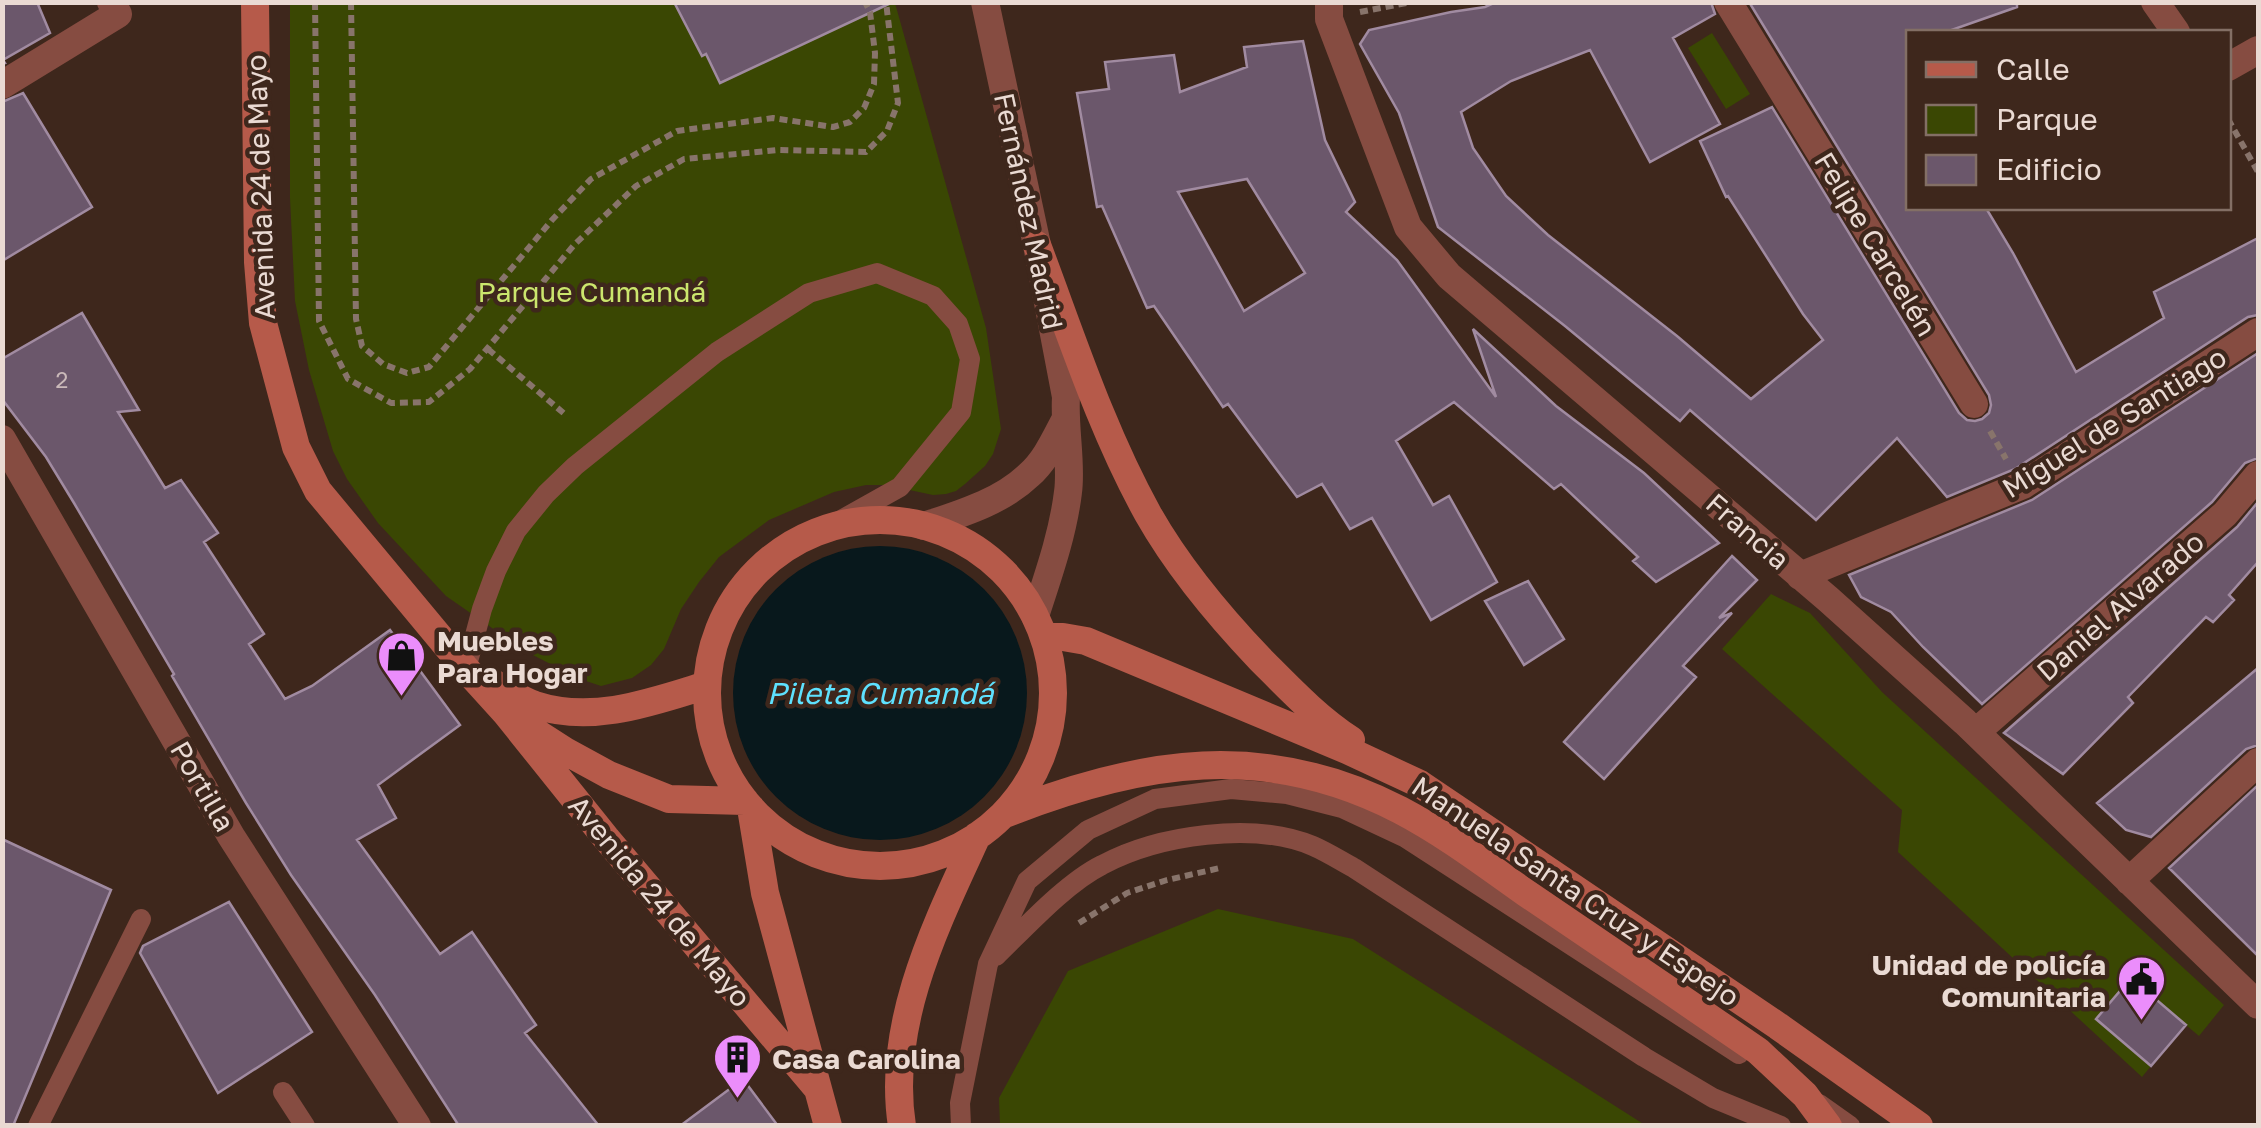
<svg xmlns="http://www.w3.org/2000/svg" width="2261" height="1128" font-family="'Golos Text',sans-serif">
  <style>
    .green { fill: #3a4703 }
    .water { fill: #08181c }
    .building { fill: #6b576b; stroke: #a18ba1; stroke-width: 2.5; fill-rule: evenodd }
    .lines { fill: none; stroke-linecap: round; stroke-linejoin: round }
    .path { stroke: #88746b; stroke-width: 6; stroke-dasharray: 8 5; stroke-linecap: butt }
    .service { stroke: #864c41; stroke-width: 20 }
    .pedestrian { stroke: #864c41; stroke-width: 28 }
    .minor { stroke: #864c41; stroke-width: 28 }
    .secondary { stroke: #b65a4a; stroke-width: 28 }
    .labels { text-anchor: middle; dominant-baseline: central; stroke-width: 9; stroke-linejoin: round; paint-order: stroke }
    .number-label { font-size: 22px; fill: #cab9b9 }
    .street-label { font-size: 28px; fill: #eadad3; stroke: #3e271c }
    .park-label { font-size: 28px; fill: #cbe66d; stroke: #3e271c }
    .poi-label { font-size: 28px; font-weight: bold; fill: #eadad3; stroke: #3e271c; text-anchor: start }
    .water-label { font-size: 30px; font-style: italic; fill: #5ee1fe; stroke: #3e271c }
  </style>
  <rect width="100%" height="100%" fill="#3e271c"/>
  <!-- green -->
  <path class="green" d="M290,3H895L986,328L1001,429L993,454L985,466L965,484L956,491L946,494L933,495L886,485H866L834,492L769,520L719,557L699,582L681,609L664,649L651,665L632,678L601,686L580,679L525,651L446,596L378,523L347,479L333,451L309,370L295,301L290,198Z
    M1712,33L1750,94L1726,109L1688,48Z
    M1771,594L1810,613L1882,692L2224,1005L2199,1036L2131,979L2151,1066L2142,1077L1898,852L1902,810L1722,649Z
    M1218,909L1353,939L1645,1125H1000L999,1098L1068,971Z"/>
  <!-- water -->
  <path class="water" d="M733 693a147 147 0 1 1 294 0a147 147 0 1 1-294 0Z"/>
  <!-- building -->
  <path class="building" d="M2,2H37L50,33L3,60L5,63L2,64Z
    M674,2H893L720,83L706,54L702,56Z
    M1496,2H1711L1715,14L1673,38L1720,124L1650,162L1590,50L1511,81L1461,112L1473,148L1506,196L1548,235L1677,336L1751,399L1823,340L1803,314L1728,196L1726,197L1700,141L1772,107L1959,413L1967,420L1975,421L1982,419L1989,413L1991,405L1989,395L1749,2H2017V7L1946,32H1908V208H1986L2013,253L2076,372L2164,318L2154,292L2258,238V315L2248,317L2015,469L1947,497L1897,438L1816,520L1690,410L1680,421L1565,326L1438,227L1399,113L1360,44L1369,30L1451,12L1485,7Z
    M1303,41L1325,140L1355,202L1346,212L1397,260L1496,397L1473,329L1556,406L1644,473L1719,543L1656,582L1633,561L1638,557L1561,484L1554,489L1454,402L1396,441L1433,505L1449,496L1497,582L1431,620L1372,518L1350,529L1322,484L1297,497L1228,404L1223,407L1154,306L1147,308L1102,206L1097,207L1077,93L1109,89L1105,62L1174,55L1180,92L1247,67L1244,47ZM1247,179L1305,273L1244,311L1178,192Z
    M23,93L92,207L2,261V102Z
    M82,313L139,410L118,412L165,488L181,480L218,533L204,542L264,634L249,644L285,699L312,686L390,630L460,725L378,785L396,818L357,840L440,954L472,932L536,1025L525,1033L599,1126H459L375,995L291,875L246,803L172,676L174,674L74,503L46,457L2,399V359Z
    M2258,353V458L2245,463L2212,502L1982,704L1923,647L1891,612L1861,597L1849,575L2032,500Z
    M2258,502V562L2229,595L2234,600L2213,622L2206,617L2128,697L2133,703L2063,774L2004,733L2237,527Z
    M1732,556L1757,580L1719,618L1732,613L1683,666L1696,677L1604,779L1564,742Z
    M1528,581L1564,639L1524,665L1485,601Z
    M2258,668V745L2246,749L2151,837L2126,830L2097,803Z
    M2258,785V956L2169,868Z
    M2,839L111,890L13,1126H2Z
    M229,902L312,1032L218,1093L140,953L143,946Z
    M2131,978L2186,1025L2151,1066L2096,1019Z
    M743,1079L778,1126H680Z"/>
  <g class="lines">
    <!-- path -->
    <path class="path" d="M315,2L319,321L348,379L391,403L429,402L470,369L574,245L636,186L684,159L778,150L866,152L887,131L898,103L886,2
      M351,2L356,319L362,346L383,364L407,373L429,367L552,220L591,179L677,131L773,118L833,127L850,122L864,108L874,84L875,53L870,12L865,2
      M1360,12L1411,2
      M2228,119L2258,172
      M488,349L567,416
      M1990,431L2006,459
      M1079,923L1127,893L1167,880L1220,868"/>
    <!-- service -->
    <path class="service" d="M466,669L482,609L496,571L516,531L546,494L575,466L717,352L809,293L877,273L933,296L958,324L970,359L961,412L900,487L825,529
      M996,956C1026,927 1066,883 1102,865C1158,835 1254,821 1313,846C1327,852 1341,861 1354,868L1644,1057L1713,1098L1781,1126
      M283,1092L305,1126
      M1819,1104L1850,1126
      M38,1126L141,919
      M961,1126L960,1103L988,964L1027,881L1088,830L1155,799L1231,789L1287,794L1342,808L1406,838L1739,1054"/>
    <!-- pedestrian -->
    <path class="pedestrian" d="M2,85L118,14L111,2"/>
    <!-- minor -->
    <path class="minor" d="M985,2L1037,245L1066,397C1064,428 1072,464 1068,492C1063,534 1048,576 1035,616
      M1329,2V19L1408,227L1449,276L1828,599L1965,722L2258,1005
      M1728,2L1974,404
      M2155,2L2176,32
      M2228,67L2258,50
      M2,439L231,836L417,1126
      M924,526C960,514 1001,502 1029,475C1045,461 1054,441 1064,422
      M1800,576L2023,485L2258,332
      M1976,732L2225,514L2258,475
      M2129,881L2258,762"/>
    <!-- secondary -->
    <path class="secondary" d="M255,2L258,262L263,323L296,447L318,491L466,669L505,712L606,838L817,1088
      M1037,245C1071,335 1101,429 1148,514C1178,567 1218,615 1260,659C1289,688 1317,718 1351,740
      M707 693a173 173 0 1 1 346 0a173 173 0 1 1-346 0Z
      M1044,637H1063L1086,641L1347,750L1420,784L1778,1026L1919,1126
      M486,679C502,687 518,699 535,705C593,724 652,702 707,685
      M523,724L565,751L609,775L669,799L745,801
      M751,808L765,893L828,1126
      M1005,814C1141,760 1265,740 1400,810C1444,833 1485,864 1526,893C1603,945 1681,998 1758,1051L1805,1095L1828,1126
      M902,1126C886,1024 936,925 977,836"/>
  </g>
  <!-- icons -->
  <defs>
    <symbol id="shop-pin" viewBox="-11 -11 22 30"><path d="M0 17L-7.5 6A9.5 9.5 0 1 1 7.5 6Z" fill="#eb8dfb" stroke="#3e271c"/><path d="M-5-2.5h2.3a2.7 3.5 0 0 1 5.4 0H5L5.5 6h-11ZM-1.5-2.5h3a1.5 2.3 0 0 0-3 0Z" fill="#111"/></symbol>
    <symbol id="civic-pin" viewBox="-11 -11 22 30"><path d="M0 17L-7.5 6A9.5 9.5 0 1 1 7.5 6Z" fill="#eb8dfb" stroke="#3e271c"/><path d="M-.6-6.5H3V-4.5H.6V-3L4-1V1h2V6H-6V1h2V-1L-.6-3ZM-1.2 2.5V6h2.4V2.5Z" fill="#111"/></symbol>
    <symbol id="building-pin" viewBox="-11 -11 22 30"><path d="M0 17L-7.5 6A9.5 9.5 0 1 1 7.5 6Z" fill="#eb8dfb" stroke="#3e271c"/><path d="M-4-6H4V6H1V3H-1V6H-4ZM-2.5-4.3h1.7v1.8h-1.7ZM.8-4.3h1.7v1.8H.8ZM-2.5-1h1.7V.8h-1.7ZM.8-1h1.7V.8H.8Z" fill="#111"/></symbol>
  </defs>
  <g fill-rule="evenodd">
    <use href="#shop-pin" x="374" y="628" width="55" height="75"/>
    <use href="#civic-pin" x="2114" y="952" width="55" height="75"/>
    <use href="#building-pin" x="710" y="1030" width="55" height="75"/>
  </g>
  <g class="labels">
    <!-- number labels -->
    <g class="number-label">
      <text x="62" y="379">2</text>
    </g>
    <!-- street labels -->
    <g class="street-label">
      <text transform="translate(260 187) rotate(-92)">Avenida 24 de Mayo</text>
      <text transform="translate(1029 211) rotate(78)">Fernández Madrid</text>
      <text transform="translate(1876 244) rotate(59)">Felipe Carcelén</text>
      <text transform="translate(2114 422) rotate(-32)">Miguel de Santiago</text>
      <text transform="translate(1748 531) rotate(41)">Francia</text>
      <text transform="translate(2120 606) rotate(-41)">Daniel Alvarado</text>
      <text transform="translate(203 786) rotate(60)">Portilla</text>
      <text transform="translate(1576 891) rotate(34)">Manuela Santa Cruz y Espejo</text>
      <text transform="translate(660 901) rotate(50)">Avenida 24 de Mayo</text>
    </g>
    <!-- park labels -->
    <g class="park-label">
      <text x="592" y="291">Parque Cumandá</text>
    </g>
    <!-- poi labels -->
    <g class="poi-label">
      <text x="437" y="640">Muebles<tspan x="437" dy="32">Para Hogar</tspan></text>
      <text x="2106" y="964" text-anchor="end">Unidad de policía<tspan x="2106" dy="32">Comunitaria</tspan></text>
      <text x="772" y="1058">Casa Carolina</text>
    </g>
    <!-- water labels -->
    <g class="water-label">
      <text x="880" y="693">Pileta Cumandá</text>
    </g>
  </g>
  <!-- border -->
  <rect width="2261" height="1128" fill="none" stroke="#eadad3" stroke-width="10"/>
  <!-- legend -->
  <rect x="1906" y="30" width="325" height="180" fill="#3e271c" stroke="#836f65" stroke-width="2.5"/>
  <rect x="1926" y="62" width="50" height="15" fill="#b65a4a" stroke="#836f65" stroke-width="2.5"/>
  <text x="1996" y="80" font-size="30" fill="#eadad3">Calle</text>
  <rect x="1926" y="105" width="50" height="30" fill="#3a4703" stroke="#836f65" stroke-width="2.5"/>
  <text x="1996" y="130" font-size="30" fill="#eadad3">Parque</text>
  <rect x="1926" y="155" width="50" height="30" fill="#6b576b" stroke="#836f65" stroke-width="2.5"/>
  <text x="1996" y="180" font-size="30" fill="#eadad3">Edificio</text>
</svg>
